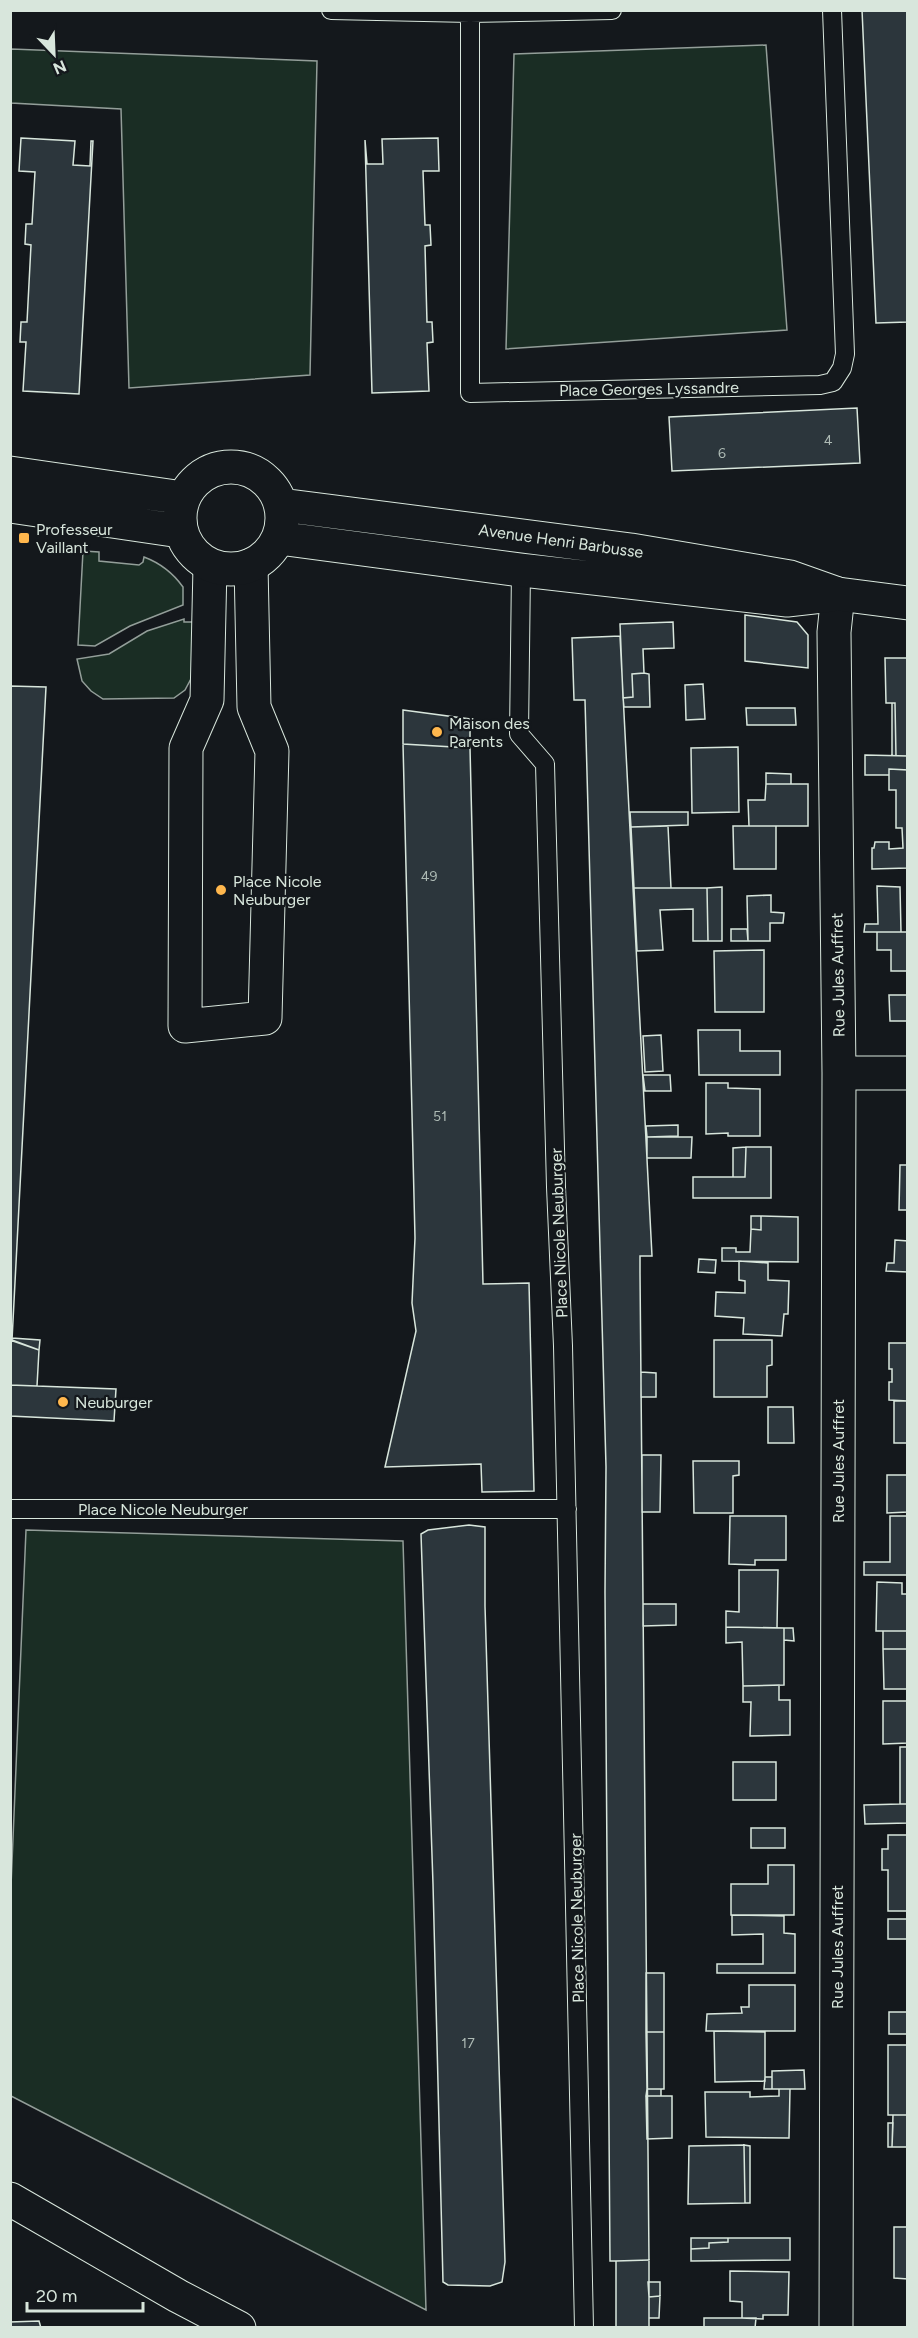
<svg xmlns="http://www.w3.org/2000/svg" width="918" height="2338" font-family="Figtree,sans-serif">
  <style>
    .green { fill: #1a2d24; stroke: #939e99; stroke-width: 1.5 }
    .building { fill: #2c363c; stroke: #d8e6dc; stroke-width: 1.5 }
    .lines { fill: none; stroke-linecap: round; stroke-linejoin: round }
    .service-casing { stroke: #d8e6dc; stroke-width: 20 }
    .minor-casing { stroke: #d8e6dc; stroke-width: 35 }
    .tertiary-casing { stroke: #d8e6dc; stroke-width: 35 }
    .service { stroke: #14181c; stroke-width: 18 }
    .minor { stroke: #14181c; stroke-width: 33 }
    .tertiary { stroke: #14181c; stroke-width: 33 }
    .poi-dot { fill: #ffb74d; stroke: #14181c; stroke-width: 2 }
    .labels { text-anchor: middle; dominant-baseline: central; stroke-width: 4.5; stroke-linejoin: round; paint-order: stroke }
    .number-label { font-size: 14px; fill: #adbab4 }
    .street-label { font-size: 16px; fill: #d8e6dc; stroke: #14181c }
    .poi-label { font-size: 16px; fill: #d8e6dc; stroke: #14181c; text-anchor: start }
  </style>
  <rect width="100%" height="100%" fill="#14181c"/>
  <!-- green -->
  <path class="green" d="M766,45L787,330L506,349L514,54Z
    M11,49L317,61L310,375L129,388L121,109L11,103Z
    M83,551L99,552V561L139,565L143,562L144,557C160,563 173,573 183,587V605L130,626L95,646L78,645Z
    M184,619V622H194L193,675L185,690L174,698L103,699L91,691L82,681L77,659L109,654L147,631Z
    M26,1530L403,1541L426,2310L11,2096V1886Z"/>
  <!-- building -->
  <path class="building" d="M862,10H908V322L876,323Z
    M21,138L75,141L73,165L90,166L91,141H93L79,394L23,391L26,342H20L21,322H27L31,245L25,244L26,224H32L35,172L19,171Z
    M438,138L439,171H423L425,225H430L431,245L425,246L427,322H432L433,342L427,343L429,391L372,393L365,140L367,164H383L382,139Z
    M857,408L860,463L672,471L669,417Z
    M745,615L797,622L808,635V668L745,661Z
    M673,622L674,648L643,649L644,673L632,674L633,697L623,698L620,624Z
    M620,636L652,1256H640V1273L649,2260L616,2261H610L605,1592L606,1467L585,700H574L572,638Z
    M885,658H908V756H896L895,703H886Z
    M644,673L649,674L650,707H624L623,698L633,697L632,674Z
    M703,684L705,719L686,720L685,685Z
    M10,686L46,687L12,1340H10Z
    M892,703H895L896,756H892Z
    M746,708H795L796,725H747Z
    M403,710L470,719V748L403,744Z
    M403,744L470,748L483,1284L529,1283L534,1491L482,1492L481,1464L385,1467L416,1331L412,1303L415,1238Z
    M738,747L739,812L692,813L691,748Z
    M865,755L908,756V770L889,769V775H865Z
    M889,769L908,770V868L872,869V848H874L875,842H889V849L903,848L902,828H896V790H889Z
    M766,773L791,774V784H766Z
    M766,784H808V826H749L748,800H765Z
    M630,812H688V825L631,827Z
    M668,826L671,888H634L631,827Z
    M733,826H776V869H734Z
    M877,886L900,887L901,932H864L865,924H878Z
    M722,887V941H708L707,888Z
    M634,888H707L708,941H693V909L660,910L663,950L637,951Z
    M771,895V912L784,913L783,923H770V941H748L747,896Z
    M731,929H747L748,941H731Z
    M877,932H908V971H891V950H877Z
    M764,950V1012H715L714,951Z
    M889,995H908V1021H890Z
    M698,1030H740V1051H780V1075H699Z
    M661,1035L663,1071L645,1072L643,1036Z
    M643,1075H670L671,1091H645Z
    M706,1083H728V1088L760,1089V1136H728V1133L706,1134Z
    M678,1125V1136L647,1137L646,1126Z
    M647,1137H692L691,1158H647Z
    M746,1147L745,1177H733V1148Z
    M746,1147H771V1198H693V1177H745Z
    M900,1165H908V1210H899Z
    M751,1216H761V1230L751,1229Z
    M761,1216L798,1217V1262L722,1261V1248H736V1252H750L751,1229L761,1230Z
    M895,1240L908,1241V1272L886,1271L887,1263H894Z
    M699,1259L716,1260L715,1273L698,1272Z
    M739,1261L768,1263V1280L789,1281L788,1314H784L782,1336L743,1334L744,1318L715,1316L716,1292L745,1293V1281L739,1280Z
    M12,1338L40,1340L39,1350L12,1340Z
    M10,1340L39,1350L37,1386L10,1385Z
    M714,1340H772V1365L767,1366V1397H714Z
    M889,1343H908V1401L889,1400V1382H892V1369H889Z
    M641,1372L656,1373V1397H641Z
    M10,1385L116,1389L114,1421L10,1416Z
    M894,1401H908V1443H894Z
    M768,1407H793L794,1443H768Z
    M642,1455H661L660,1512H642Z
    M693,1461H739V1475L733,1476V1513H694Z
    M887,1475H908V1512L887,1513Z
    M730,1516H786V1560H755V1565L729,1564Z
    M890,1516H908V1575H864V1562H890Z
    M469,1525L485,1527V1606L505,2262L502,2282L490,2286L448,2285L443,2282L433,1884L421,1534L428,1530Z
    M739,1570H778L777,1628L726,1627V1611L739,1612Z
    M877,1582L902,1583V1594H908V1631H876Z
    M643,1604H676V1625L643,1626Z
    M726,1627L784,1628V1685L743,1686L742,1642L726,1643Z
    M784,1628H793L794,1641L784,1640Z
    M883,1631H908V1649H883Z
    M883,1649H908V1689H884Z
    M779,1685V1700H790V1735L750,1736L751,1702H743V1686Z
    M883,1701H908V1743L883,1744Z
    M900,1747H908V1804H900Z
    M733,1762H776V1800H733Z
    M900,1804H908V1823L865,1824L864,1805Z
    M751,1828H785V1848H751Z
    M888,1835H908V1911H888V1870H882V1849H888Z
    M768,1865H794V1915H731V1884H768Z
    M732,1915L784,1916V1933L795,1934V1973H717V1964H763V1934L732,1935Z
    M888,1919H908V1939H888Z
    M646,1973H664V2032H646Z
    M749,1985H795V2031H706L707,2014L742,2013L741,2007H749Z
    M889,2012H908V2034H889Z
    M714,2031L765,2032V2081L715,2082Z
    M646,2032H664V2089H647Z
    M888,2045H908V2115H888Z
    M804,2070L805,2089H772V2071Z
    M765,2077H772V2089H764Z
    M647,2089H661V2096H646Z
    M779,2089H790L789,2138L706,2137L705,2092H750V2097L779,2096Z
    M646,2096H672V2138L647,2139Z
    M893,2115H908V2147H892Z
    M888,2123H893L892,2147H888Z
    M744,2145L745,2203L688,2204L689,2146Z
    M744,2145L750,2146V2203H745Z
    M894,2227H908V2279L894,2278Z
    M691,2238H728V2242L709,2243V2248L691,2249Z
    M728,2238H790V2260L691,2261V2249L709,2248V2243L728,2242Z
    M649,2260V2328H616V2261Z
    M730,2271L789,2272L788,2315H763V2319L742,2318V2302L730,2301Z
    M648,2282H660V2296L649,2297Z
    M660,2296L659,2318H649V2297Z
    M704,2318H756L755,2328H704Z
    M39,2321L41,2328H10V2322Z"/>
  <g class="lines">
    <defs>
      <path id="service" d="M331,10L470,13L612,10
        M470,13V393L820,385L833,382L842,368L845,354L832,10
        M521,570L519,734L545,764L556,1187L563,1346L584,2328
        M10,1509H567"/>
      <path id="minor" d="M210,566L207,700L186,748L185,1026L265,1018L272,751L254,707L251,565
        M839,1073H908
        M10,2199L178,2296L239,2328
        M836,2328L839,1073L834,632L838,594"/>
      <path id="tertiary" d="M180 518a51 51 0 1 1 102 0a51 51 0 1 1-102 0Z
        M10,473L183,498
        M281,505L631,550L790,577L838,594L908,603
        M10,506L180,531
        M279,538L521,570L787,600L831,595"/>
    </defs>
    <!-- service casing -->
    <use href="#service" class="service-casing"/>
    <!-- minor casing -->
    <use href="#minor" class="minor-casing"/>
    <!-- tertiary casing -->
    <use href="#tertiary" class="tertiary-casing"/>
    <!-- service -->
    <use href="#service" class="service"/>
    <!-- minor -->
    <use href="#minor" class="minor"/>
    <!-- tertiary -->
    <use href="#tertiary" class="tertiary"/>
  </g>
  <!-- markers -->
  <g class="poi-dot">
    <rect x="18" y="532" width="12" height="12" rx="3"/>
    <circle cx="437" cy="732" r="6"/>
    <circle cx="221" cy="890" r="6"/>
    <circle cx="63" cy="1402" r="6"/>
  </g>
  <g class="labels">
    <!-- number labels -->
    <g class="number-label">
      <text x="828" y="440">4</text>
      <text x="722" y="453">6</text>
      <text x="429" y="876">49</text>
      <text x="440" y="1116">51</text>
      <text x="468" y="2043">17</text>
    </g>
    <!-- street labels -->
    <g class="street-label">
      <text transform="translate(649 389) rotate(-1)">Place Georges Lyssandre</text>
      <text transform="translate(561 541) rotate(8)">Avenue Henri Barbusse</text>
      <text transform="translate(838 975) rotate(-91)">Rue Jules Auffret</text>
      <text transform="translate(559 1233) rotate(-92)">Place Nicole Neuburger</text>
      <text transform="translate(838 1461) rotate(-90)">Rue Jules Auffret</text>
      <text x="163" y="1509">Place Nicole Neuburger</text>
      <text transform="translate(577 1918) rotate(-91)">Place Nicole Neuburger</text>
      <text transform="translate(837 1947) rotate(-90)">Rue Jules Auffret</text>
    </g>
    <!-- poi labels -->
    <g class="poi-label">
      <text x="36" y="529">Professeur<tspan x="36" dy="18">Vaillant</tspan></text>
      <text x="449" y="723">Maison des<tspan x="449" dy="18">Parents</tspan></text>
      <text x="233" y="881">Place Nicole<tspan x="233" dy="18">Neuburger</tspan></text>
      <text x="75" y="1402">Neuburger</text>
    </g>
  </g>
  <!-- border -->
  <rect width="918" height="2338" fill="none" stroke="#d8e6dc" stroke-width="24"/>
  <!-- north arrow -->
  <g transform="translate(54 54) rotate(157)" stroke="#14181c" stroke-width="4.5" paint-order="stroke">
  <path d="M0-4.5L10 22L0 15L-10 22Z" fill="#d8e6dc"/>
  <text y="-9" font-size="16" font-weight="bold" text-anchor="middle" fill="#d8e6dc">N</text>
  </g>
  <!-- scale -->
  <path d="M27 2302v9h116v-9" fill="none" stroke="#d8e6dc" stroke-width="3"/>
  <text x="36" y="2302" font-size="18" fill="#d8e6dc" stroke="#14181c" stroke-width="4.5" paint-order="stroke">20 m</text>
</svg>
